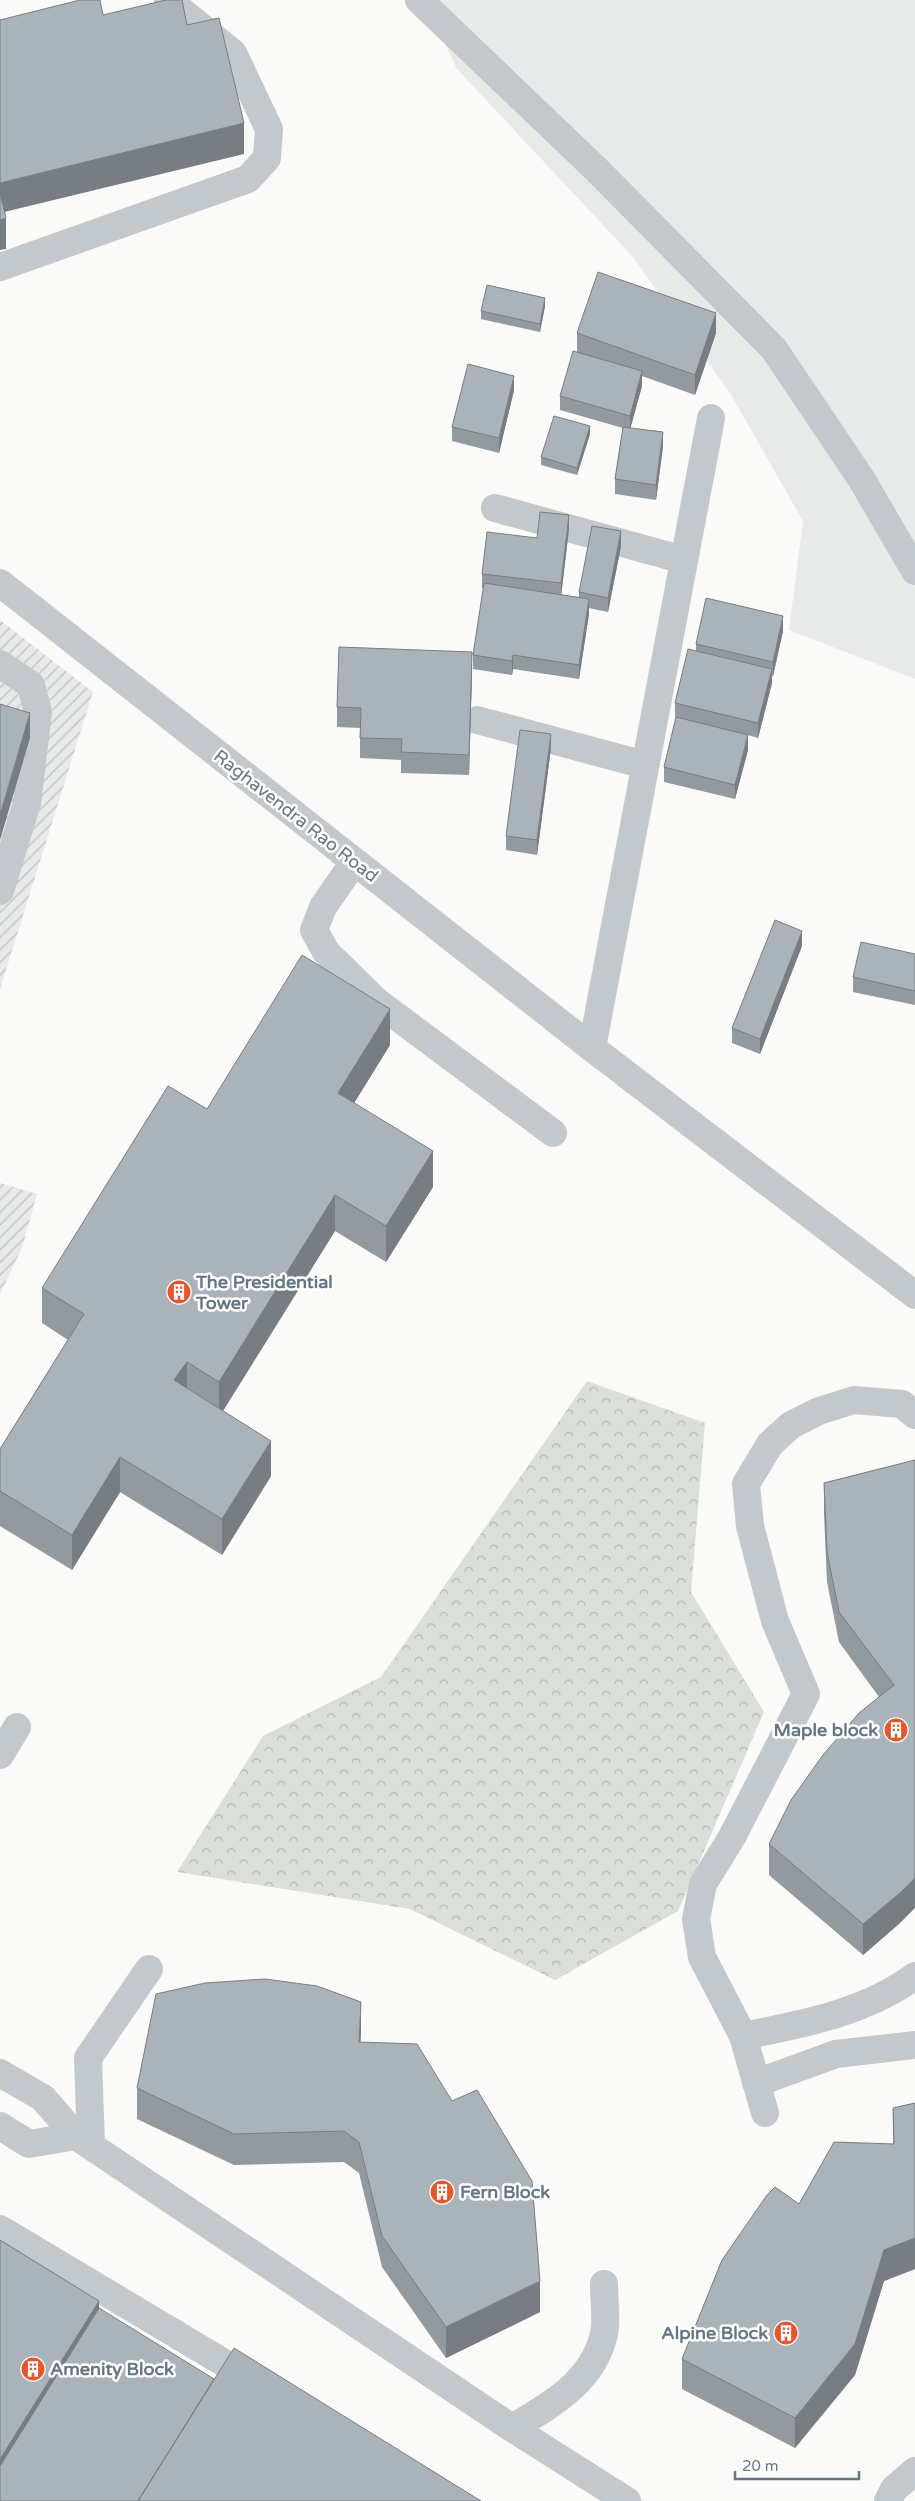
<svg xmlns="http://www.w3.org/2000/svg" width="915" height="2501" font-family="'Varela Round',sans-serif">
  <style>
    .built { fill: #e8e9e9 }
    .industrial { fill: url(#industrial-furrows) }
    .forest { fill: url(#forest-crowns) }
    .lines { fill: none; stroke-linecap: round; stroke-linejoin: round }
    .minor { stroke: #c3c8cc; stroke-width: 28 }
    .wall { fill: #929a9f }
    .shaded-wall { fill: #777d82 }
    .building { fill: #aab3b9; stroke: #777d82 }
    .labels { text-anchor: middle; dominant-baseline: central; stroke-width: 5; stroke-linejoin: round; paint-order: stroke }
    .street-label { font-size: 18px; fill: #657683; stroke: #fff }
    .poi-label { font-size: 18px; font-weight: bold; fill: #657683; stroke: #fff; text-anchor: start }
  </style>
  <defs>
    <pattern id="industrial-furrows" width="10" height="10" patternUnits="userSpaceOnUse" patternTransform="scale(1.25)"><rect width="10" height="10" fill="#e8e9e9"/><path d="M-1 1l2-2M0 10L10 0M9 11l2-2" fill="none" stroke="#c0c1c2"/></pattern>
    <pattern id="forest-crowns" width="20" height="18" patternUnits="userSpaceOnUse" patternTransform="scale(1.25)"><rect width="20" height="18" fill="#dadfd7"/><path d="M2 6a3 3 0 1 1 6 0M12 15a3 3 0 1 1 6 0" fill="none" stroke="#b4b9b4"/></pattern>
  </defs>
  <rect width="100%" height="100%" fill="#fafaf8"/>
  <!-- built -->
  <path class="built" d="M425,0H915V679L789,630L803,521L730,393L633,257L457,69Z"/>
  <!-- industrial -->
  <path class="industrial" d="M0,620L93,692L0,989Z
    M0,1183L37,1194L22,1248L0,1294Z"/>
  <!-- forest -->
  <path class="forest" d="M587,1381L705,1423L691,1592L764,1712L678,1911L555,1980L410,1909L177,1872L263,1736L381,1677Z"/>
  <g class="lines">
    <!-- minor -->
    <path class="minor" d="M419,0L597,170L774,349L862,480L915,571
      M0,267L248,179L267,158L269,129L233,53L168,0
      M495,508L684,560
      M0,583L592,1048L915,1295
      M0,664L31,685L38,712L27,803L0,891
      M477,720L645,765
      M354,862L323,907L314,930L326,952L376,1001L553,1133
      M592,1048L711,418
      M0,1755L17,1727
      M743,2036C802,2024 865,2013 915,1976
      M0,2073L43,2098L76,2136L512,2428L627,2501
      M756,2083L836,2054L915,2045
      M765,2113L743,2036L702,1957L696,1919L703,1884L732,1837L806,1694L775,1621L750,1526L746,1484L770,1444L791,1425L819,1411L854,1400L902,1404L915,1415
      M0,2126L29,2144L76,2136
      M91,2146L88,2058L149,1969
      M0,2229L256,2382
      M512,2428C551,2405 593,2382 604,2334C607,2319 604,2300 604,2284
      M888,2501L894,2489L915,2471"/>
  </g>
  <!-- wall -->
  <path class="wall" d="M545,306L540,332L481,319V311Z
    M577,333H716L695,395L642,376V386L630,428L663,446L656,500L615,494V479L623,428L560,410V396L577,352Z
    M514,390L499,453L452,441V427Z
    M590,434L577,475L541,465V457Z
    M569,529L561,595L579,598V592L621,546L608,612L589,608V614L579,679L513,669L512,675L473,669V655L484,588H482V574L537,538Z
    M783,631L773,676H772V683L758,738L748,735V750L735,799L664,782V767L676,718L675,717V703L696,651V644Z
    M472,672L469,775L401,773V760L360,758V728L337,727V707Z
    M551,748L537,855L506,850V836Z
    M802,946L760,1054L732,1043V1028Z
    M915,954V1005L853,992V977Z
    M390,1045L354,1103L433,1187L386,1262L335,1231L223,1411L271,1476L222,1555L120,1492L72,1570L0,1526V1449L68,1340L42,1323V1288L207,1109Z
    M915,1460L900,1923L863,1955L769,1875V1844L879,1697L839,1642L827,1582L824,1514V1483Z
    M361,2032L360,2042L540,2312L446,2358L382,2267L359,2173L344,2162L234,2165L137,2119V2088Z
    M915,2103V2269L884,2281L855,2375L795,2448L682,2389V2359L799,2204L893,2144V2108Z"/>
  <!-- shaded-wall -->
  <path class="shaded-wall" d="M244,123V154L0,213V183Z
    M6,218V249L0,250V220Z
    M545,298V306L540,332V324Z
    M716,313V333L695,395V375Z
    M642,371V386L630,430V416Z
    M514,376V390L499,453V438Z
    M590,426V434L577,475V468Z
    M663,432V446L656,500V485Z
    M569,515V529L561,597V583Z
    M621,531V546L608,612V598Z
    M589,599V614L579,679V665Z
    M783,616V631L773,676V662Z
    M472,652V672L469,775V755Z
    M513,655V669L512,675V661Z
    M772,669V683L758,738V723Z
    M30,713V738L0,840V815Z
    M551,734V748L537,855V840Z
    M748,735V750L735,799V785Z
    M802,931V946L760,1054V1039Z
    M390,1009V1045L338,1129V1093Z
    M433,1151V1187L386,1262V1226Z
    M335,1195V1231L219,1417V1382Z
    M187,1362V1397L174,1380Z
    M271,1441V1476L222,1555V1519Z
    M120,1457V1492L72,1570V1535Z
    M915,1878V1908L900,1923L863,1955V1924Z
    M361,2002V2032L359,2073V2042Z
    M915,2238V2269L884,2281L855,2375L795,2448V2418L884,2250Z
    M540,2281V2312L446,2358V2327Z
    M99,2301V2315L0,2473V2459Z"/>
  <!-- building -->
  <path class="building" d="M80,0H100L103,15L166,0H182L187,25L219,18L244,123L0,183V20Z
    M0,193L6,218L0,220Z
    M598,272L716,313L695,375L577,333Z
    M487,285L545,298L540,324L481,311Z
    M573,351L642,371L630,416L560,396Z
    M468,364L514,376L499,438L452,427Z
    M554,416L590,426L577,468L541,457Z
    M623,427L663,432L656,485L615,479Z
    M540,512L569,515L561,583L482,574L487,532L537,538Z
    M592,526L621,531L608,598L579,592Z
    M484,583L589,599L579,665L513,655L512,661L473,655Z
    M706,598L783,616L773,662L696,644Z
    M339,647L472,652L469,755L401,752L402,739L360,738L361,708L337,707Z
    M688,649L772,669L758,723L675,703Z
    M0,704L30,713L0,815Z
    M676,717L748,735L735,785L664,767Z
    M520,730L551,734L537,840L506,836Z
    M775,920L802,931L760,1039L732,1028Z
    M861,942L915,954V991L853,977Z
    M302,955L390,1009L338,1093L433,1151L386,1226L335,1195L219,1382L187,1362L174,1380L271,1441L222,1519L120,1457L72,1535L0,1491V1449L84,1314L42,1288L168,1086L207,1109Z
    M915,1460V1878L900,1893L863,1924L769,1844L791,1800L823,1755L859,1713L894,1685L839,1612L827,1552L824,1483Z
    M265,1979L317,1986L361,2002L359,2042L417,2044L452,2101L477,2090L532,2181L540,2281L446,2327L382,2236L359,2142L344,2131L234,2134L137,2088L156,1994L205,1983Z
    M915,2103V2238L884,2250L855,2344L795,2418L682,2359L722,2260L767,2195L775,2187L799,2204L834,2142L894,2144L893,2108Z
    M0,2240L99,2301L0,2459Z
    M99,2308L214,2379L138,2501H0V2466Z
    M234,2348L481,2501H138Z"/>
  <!-- icons -->
  <defs>
    <symbol id="building-disc" viewBox="-11 -11 22 22"><circle r="9.5" fill="#e4572e" stroke="#fff"/><path d="M-4-6H4V6H1V3H-1V6H-4ZM-2.5-4.3h1.7v1.8h-1.7ZM.8-4.3h1.7v1.8H.8ZM-2.5-1h1.7V.8h-1.7ZM.8-1h1.7V.8H.8Z" fill="#fff"/></symbol>
  </defs>
  <g fill-rule="evenodd">
    <use href="#building-disc" x="165" y="1278" width="28" height="28"/>
    <use href="#building-disc" x="882" y="1716" width="28" height="28"/>
    <use href="#building-disc" x="428" y="2178" width="28" height="28"/>
    <use href="#building-disc" x="772" y="2319" width="28" height="28"/>
    <use href="#building-disc" x="19" y="2355" width="28" height="28"/>
  </g>
  <g class="labels">
    <!-- street labels -->
    <g class="street-label">
      <text transform="translate(296 816) rotate(38)">Raghavendra Rao Road</text>
    </g>
    <!-- poi labels -->
    <g class="poi-label">
      <text x="196" y="1282">The Presidential<tspan x="196" dy="21">Tower</tspan></text>
      <text x="878" y="1730" text-anchor="end">Maple block</text>
      <text x="460" y="2192">Fern Block</text>
      <text x="768" y="2333" text-anchor="end">Alpine Block</text>
      <text x="50" y="2369">Amenity Block</text>
    </g>
  </g>
  <!-- scale -->
  <path d="M735 2471v8h124v-8" fill="none" stroke="#657683" stroke-width="2.5"/>
  <text x="742" y="2471" font-size="15" fill="#657683" stroke="#ffffff" stroke-width="4" paint-order="stroke">20 m</text>
</svg>
